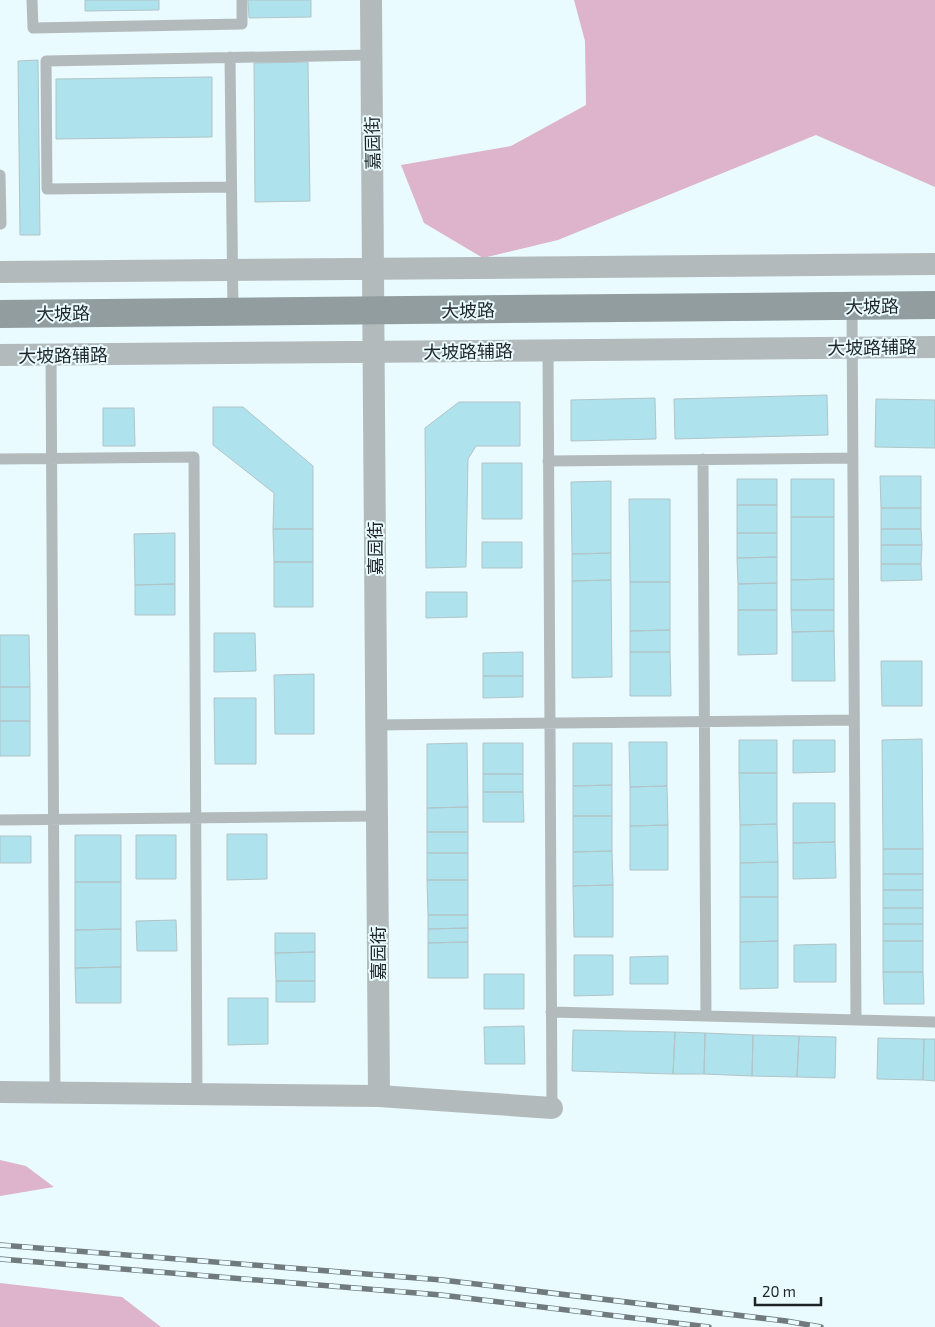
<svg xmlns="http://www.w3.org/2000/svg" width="935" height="1327" font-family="'Exo 2','Noto Sans SC',sans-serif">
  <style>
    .forest { fill: #ddb4cb }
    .building { fill: #aee2ec; stroke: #b2c4c8 }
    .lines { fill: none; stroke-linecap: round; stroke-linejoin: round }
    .lane { stroke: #b3babc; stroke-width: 11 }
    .street { stroke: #b3babc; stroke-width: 22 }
    .secondary { stroke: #919d9f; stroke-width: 28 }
    .rail-casing { stroke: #717b7e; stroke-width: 5.5 }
    .rail { stroke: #e9fbff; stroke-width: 4; stroke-dasharray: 11; stroke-linecap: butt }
    .labels { text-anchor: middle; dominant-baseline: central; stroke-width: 4; stroke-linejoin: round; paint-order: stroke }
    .street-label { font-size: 18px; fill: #1e2426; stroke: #e9fbff }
  </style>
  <rect width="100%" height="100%" fill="#e9fbff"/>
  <!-- forest -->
  <path class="forest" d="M574,0H935V187L816,135L558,240L483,258L424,223L401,165L511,146L586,105L585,41Z
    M0,1160L26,1166L54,1187L0,1196Z
    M0,1283L122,1297L161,1327H0Z"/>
  <!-- building -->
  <path class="building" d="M85,0H159V10L85,11Z
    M248,0H311V17L249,18Z
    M38,60L40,235H20L18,61Z
    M308,62L310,201L255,202L254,63Z
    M212,77V137L56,139V79Z
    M827,395L828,435L675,439L674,399Z
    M655,398L656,439L571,441V400Z
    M876,399L935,400V448L875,447Z
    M459,402H520V446H476L468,459L466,567L426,568L425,428Z
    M213,407H243L313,466V529H273L274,493L213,445Z
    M103,408H134L135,446H103Z
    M482,463H522V519H482Z
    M880,476H921V508H881Z
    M737,479H777V505H737Z
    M791,479H834V517H791Z
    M611,481V553L572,554L571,482Z
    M629,499H670V582H630Z
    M737,505H777V533H737Z
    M881,508H921V529H881Z
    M791,517H834V579L791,580Z
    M273,529H313V562H274Z
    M881,529H921L922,545H881Z
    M175,533V584L135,585L134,534Z
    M737,533H777V557L737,558Z
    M482,542H522V568H482Z
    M881,545H922L921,564H881Z
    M611,553V580L572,581V554Z
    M777,557V583L738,584L737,558Z
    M274,562H313V607H274Z
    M881,564H921L922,580L881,581Z
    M834,579V610H791V580Z
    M611,580L612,677L572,678V581Z
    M630,582H670V630L630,631Z
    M777,583V610H738V584Z
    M175,584V615H135V585Z
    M426,592H467V617L426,618Z
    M738,610H777V654L738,655Z
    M791,610H834V631L792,632Z
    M670,630V652H630V631Z
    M834,631L835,681H792V632Z
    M214,633H255L256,671L214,672Z
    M0,635H29L30,687H0Z
    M523,652V676H483V653Z
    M630,652H670L671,696H630Z
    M881,661H922V706H882Z
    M314,674V734H275L274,675Z
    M483,676H523V697L483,698Z
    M0,687H30V721H0Z
    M214,698H256V764H215Z
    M0,721H30V756H0Z
    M922,739L923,849H883L882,740Z
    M739,740H777V773H739Z
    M793,740H835V772L793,773Z
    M629,742H667V786L630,787Z
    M467,743L468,807L427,808V744Z
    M483,743H523V774H483Z
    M573,743H612V785L573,786Z
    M739,773H777V824L740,825Z
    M483,774H523V792H483Z
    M612,785V816H573V786Z
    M667,786L668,825L630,826V787Z
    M483,792H523L524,822H483Z
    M793,803H835V842L793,843Z
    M468,807V832H427V808Z
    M573,816H612V851L573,852Z
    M777,824L778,862L740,863V825Z
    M668,825V870H630V826Z
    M427,832H468V853H427Z
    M227,834H267V879L227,880Z
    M75,835H121V882H75Z
    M136,835H176V879H136Z
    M0,836H31V863H0Z
    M835,842L836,878L793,879V843Z
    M883,849H923V874H883Z
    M612,851L613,885L573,886V852Z
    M427,853H468V880H427Z
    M778,862V897H740V863Z
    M883,874H923V890H883Z
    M427,880H468V915H428Z
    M75,882H121V929L75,930Z
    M613,885V937H574L573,886Z
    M883,890H923V908H883Z
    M740,897H778V941L740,942Z
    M883,908H923V924H883Z
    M428,915H468V928L428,929Z
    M176,920L177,951H137L136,921Z
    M883,924H923V941H883Z
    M468,928V942L428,943V929Z
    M121,929V967L75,968V930Z
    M275,933H315V952L275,953Z
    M778,941V988L740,989V942Z
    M883,941H923V972H883Z
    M468,942V978H428V943Z
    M836,944V982H794V945Z
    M315,952V981H276L275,953Z
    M574,955H613V995L574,996Z
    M668,956V984H630V957Z
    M121,967V1003H76L75,968Z
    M883,972H923L924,1004H884Z
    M484,974H524V1009H484Z
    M276,981H315V1002H276Z
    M228,998H268V1044L228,1045Z
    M524,1026L525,1064H485L484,1027Z
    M573,1030L675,1032L673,1074L572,1071Z
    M675,1032L705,1033L704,1074H673Z
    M705,1033L753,1035L752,1076L704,1074Z
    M753,1035L799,1036L797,1077L752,1076Z
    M799,1036L836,1037L835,1078L797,1077Z
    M878,1038L924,1039L923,1080L877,1079Z
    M924,1039H935V1081L923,1080Z"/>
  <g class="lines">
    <!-- lane -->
    <path class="lane" d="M32,0L33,28L242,24V0
      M230,57L233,312
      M0,175L1,224H0
      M231,187L47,189L46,61L371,55
      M852,306L856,1020
      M548,350L552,1108
      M51,355L55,1092
      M0,459L194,457L197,1094
      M703,459L706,1016
      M548,461L853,458
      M376,725L854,720
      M0,820L377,816
      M551,1012L935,1022"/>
    <!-- street -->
    <path class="street" d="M371,0L379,1096
      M0,272L935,264
      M0,355L935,347
      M0,1092L379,1096L552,1108"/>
    <!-- secondary -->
    <path class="secondary" d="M0,314L935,305"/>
    <defs>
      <path id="rail" d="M0,1245L442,1280L786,1321L821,1327
        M0,1259L441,1295L709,1327"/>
    </defs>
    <!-- rail casing -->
    <use href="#rail" class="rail-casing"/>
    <!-- rail -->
    <use href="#rail" class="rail"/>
  </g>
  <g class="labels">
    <!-- street labels -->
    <g class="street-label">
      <text transform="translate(372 143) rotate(-91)">嘉园街</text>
      <text transform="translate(872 306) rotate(-1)">大坡路</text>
      <text transform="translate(468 310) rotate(-1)">大坡路</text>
      <text transform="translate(63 313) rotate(-1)">大坡路</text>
      <text transform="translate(872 347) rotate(-1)">大坡路辅路</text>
      <text transform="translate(468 351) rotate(-1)">大坡路辅路</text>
      <text transform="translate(63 355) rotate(-1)">大坡路辅路</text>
      <text transform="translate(375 548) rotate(-90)">嘉园街</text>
      <text transform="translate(378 953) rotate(-90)">嘉园街</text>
    </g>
  </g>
  <!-- scale -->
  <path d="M755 1297v8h66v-8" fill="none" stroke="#1e2426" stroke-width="2.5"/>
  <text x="762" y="1297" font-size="15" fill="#1e2426" stroke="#e9fbff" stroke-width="4" paint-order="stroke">20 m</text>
</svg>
